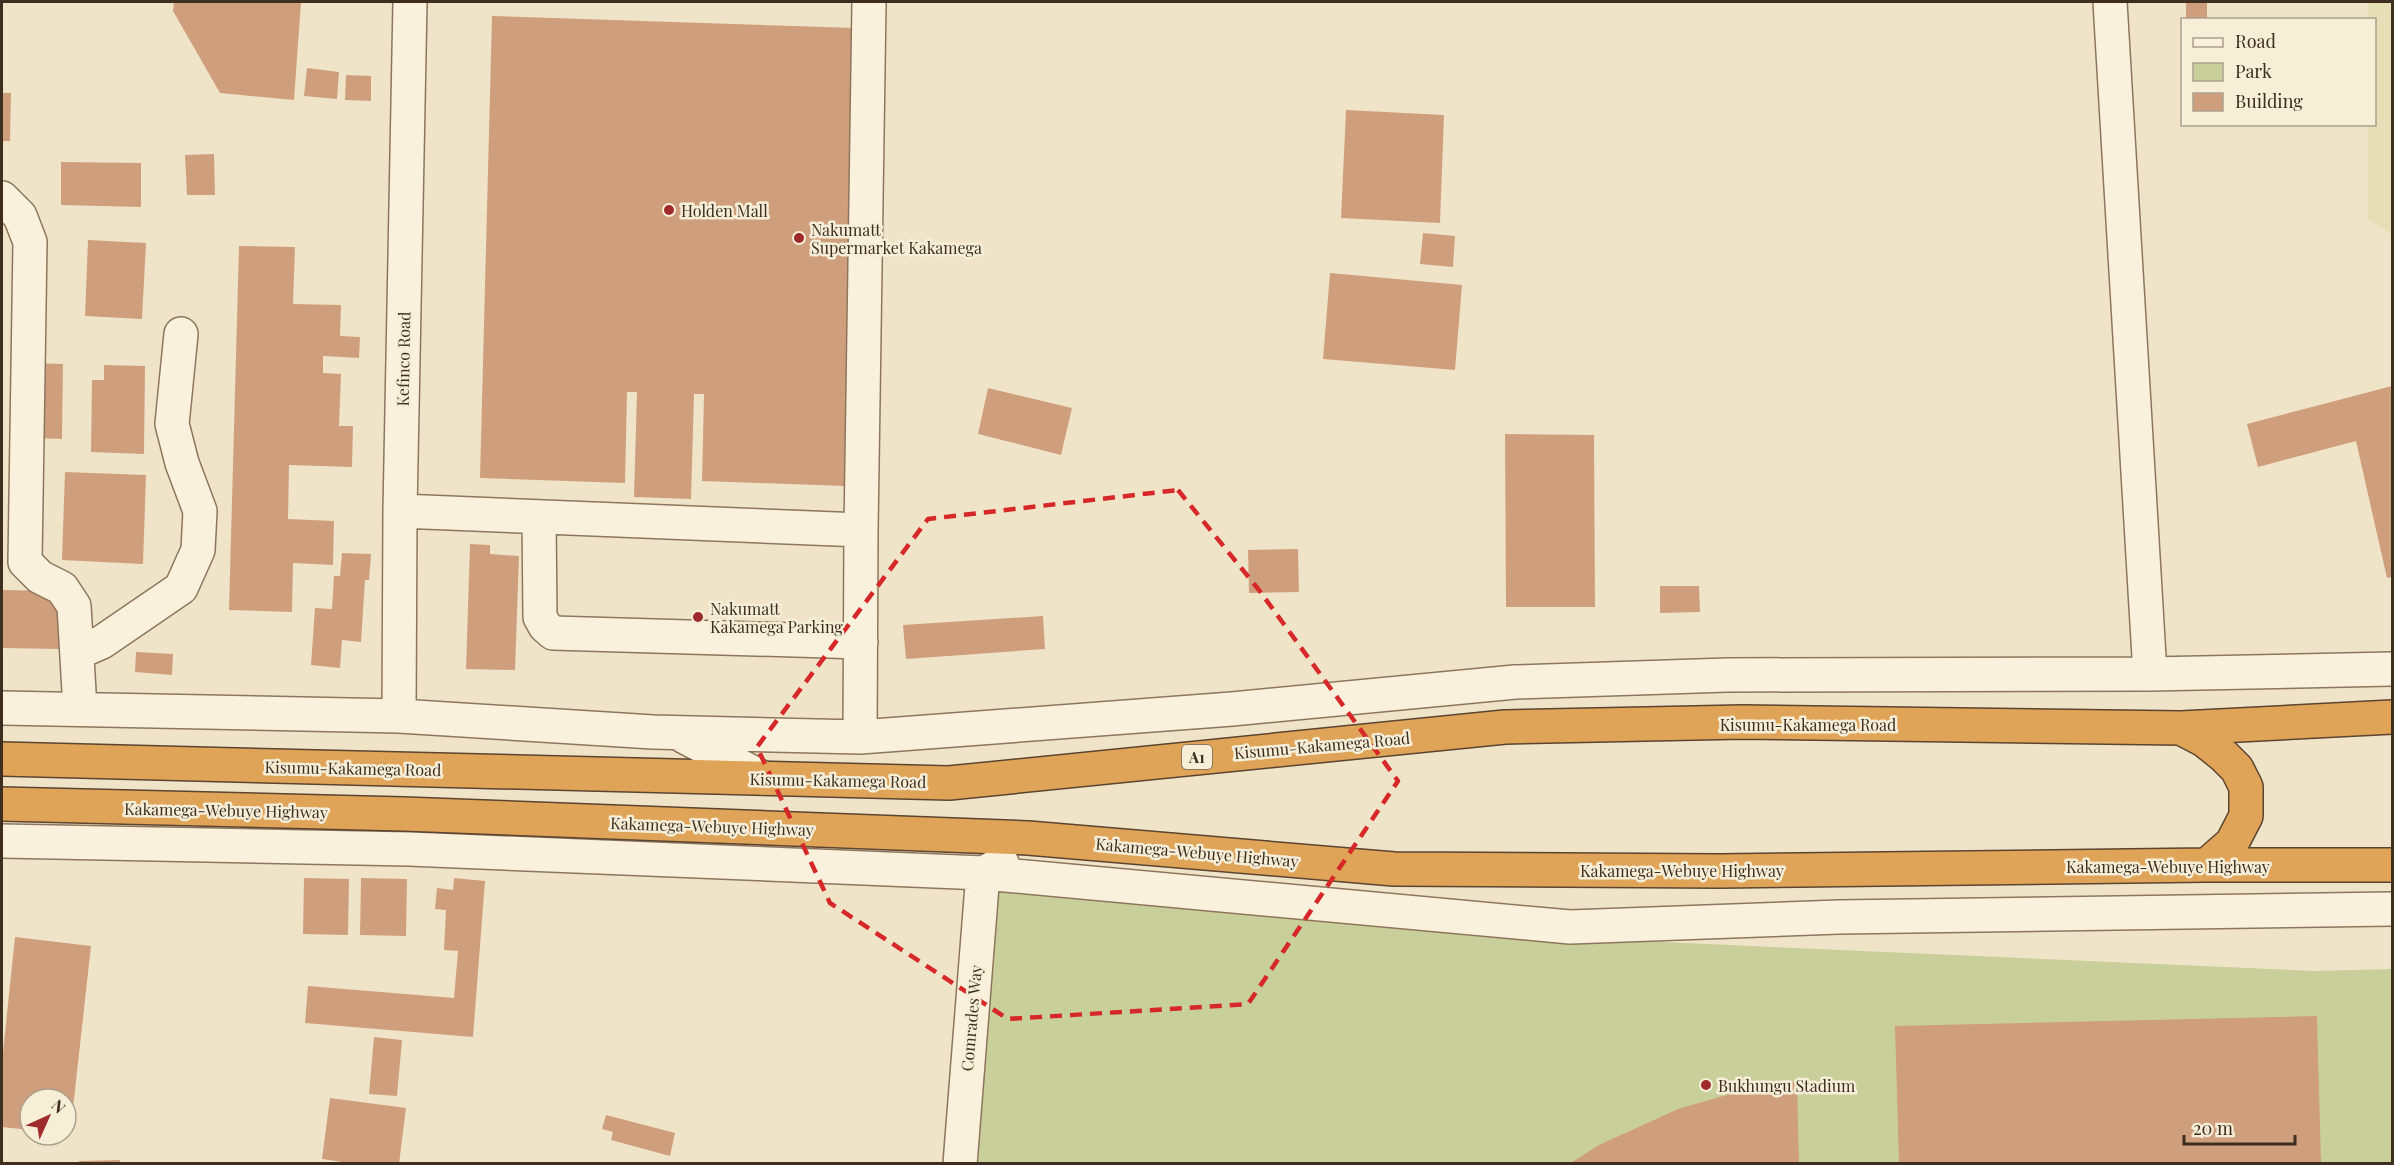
<svg xmlns="http://www.w3.org/2000/svg" width="2394" height="1165" font-family="'Playfair Display',serif">
  <style>
    .farmland { fill: #e6deb5 }
    .green { fill: #c9cf9b }
    .building { fill: #cf9f7d }
    .lines { fill: none; stroke-linecap: round; stroke-linejoin: round }
    .minor-casing { stroke: #8d765c; stroke-width: 36 }
    .highway-casing { stroke: #5b4430; stroke-width: 36 }
    .minor { stroke: #faf1dc; stroke-width: 33 }
    .highway { stroke: #e0a458; stroke-width: 33 }
    .marked { fill: none; stroke: #d62828; stroke-width: 4.5; stroke-dasharray: 12 8; stroke-linejoin: round }
    .poi-dot { fill: #9e2a2b; stroke: #f7eed8; stroke-width: 2 }
    .labels { text-anchor: middle; dominant-baseline: central; stroke-width: 5; stroke-linejoin: round; paint-order: stroke }
    .shield { fill: #f7eed8; stroke: #756857; stroke-width: 1.5 }
    .shield-label { font-size: 15px; font-weight: bold; fill: #3d2e20 }
    .poi-label { font-size: 16px; fill: #3d2e20; stroke: #f7eed8; text-anchor: start }
    .street-label { font-size: 16px; fill: #3d2e20; stroke: #f7eed8 }
  </style>
  <rect width="100%" height="100%" fill="#f0e4c8"/>
  <!-- farmland -->
  <path class="farmland" d="M2369,2H2392V234L2368,219V125L2374,124V20L2368,19Z"/>
  <!-- green -->
  <path class="green" d="M965,888L1573,938L2314,971L2392,969V1163L963,1164L965,1111Z"/>
  <!-- building -->
  <path class="building" d="M174,2H301L294,100L220,93L173,11Z
    M2186,2H2207V20H2186Z
    M492,16L856,28L844,486L702,481L704,394H694L691,499L634,497L637,392H627L625,483L480,478Z
    M307,68L339,72L337,99L304,96Z
    M346,75L371,76V101L345,100Z
    M2,93H11L10,141H2Z
    M1346,110L1444,115L1440,223L1341,218Z
    M214,154L215,195H187L185,155Z
    M61,162L141,163V207L61,205Z
    M1423,233L1455,236L1453,267L1420,264Z
    M88,240L146,243L142,319L85,316Z
    M239,246L295,247L293,304L341,305L340,336L360,337L359,358L323,356V373L341,374L339,426H353L352,467L289,465L288,519L334,521L333,565L293,563L292,612L229,610Z
    M1330,273L1462,285L1455,370L1323,359Z
    M35,363L63,364L62,439L34,438Z
    M104,365L145,366L144,454L91,452L92,380H104Z
    M2392,386V577L2387,578L2356,441L2258,467L2247,424Z
    M988,388L1072,408L1061,455L978,434Z
    M1505,434L1594,435L1595,607H1506Z
    M65,472L146,475L143,564L62,560Z
    M470,544L490,545V554L519,556L515,670L466,669Z
    M1298,549L1299,592L1249,593L1248,550Z
    M342,553L371,554L369,580H365L361,642L342,640L340,668L311,665L315,608L332,609L334,576H340Z
    M1660,586H1699L1700,612L1660,613Z
    M2,590L59,591V649L2,648Z
    M1043,616L1045,649L906,659L903,625Z
    M136,652L173,654L172,675L135,672Z
    M304,878L349,879L348,935L303,934Z
    M361,878L407,879L406,936L360,935Z
    M454,878L485,881L473,1037L305,1023L308,986L454,998L458,951L444,950L446,910L435,909L437,888L453,890Z
    M15,937L91,946L70,1135L66,1134V1099H30V1130L2,1127V1062Z
    M2317,1016L2321,1162L1899,1164L1895,1026Z
    M374,1037L402,1040L397,1096L369,1094Z
    M1772,1082H1797L1799,1164H1569L1599,1145L1678,1109Z
    M330,1098L406,1108L399,1164H356L322,1159Z
    M606,1115L675,1133L670,1156L611,1140L613,1132L602,1129Z
    M120,1160V1164H79V1161Z"/>
  <g class="lines">
    <defs>
      <path id="minor" d="M2110,2L2150,674
        M2,198L20,216L30,242L25,562L40,577L62,588L74,606L80,709
        M400,511L861,530L860,737
        M539,517L540,617L545,626L553,633L861,642
        M861,530L869,3
        M77,653L102,642L181,588L198,550L200,511L182,463L172,424L181,334
        M2,708L399,716L653,732L860,737L1232,709L1515,682L1727,675L2150,674L2392,669
        M399,716L400,511L410,2
        M683,736L763,778
        M2,841L409,849L983,873L1570,927L1839,917L2392,909
        M960,1164L983,873L1002,863"/>
      <path id="highway" d="M2181,728L2204,740L2224,756L2237,769L2246,787V816L2232,843L2207,865
        M2,759L949,783L1505,727L1743,722L2181,728L2392,717
        M2,804L404,814L1028,838L1394,869L1720,871L2207,865H2392"/>
    </defs>
    <!-- minor casing -->
    <use href="#minor" class="minor-casing"/>
    <!-- highway casing -->
    <use href="#highway" class="highway-casing"/>
    <!-- minor -->
    <use href="#minor" class="minor"/>
    <!-- highway -->
    <use href="#highway" class="highway"/>
  </g>
  <!-- marked area -->
  <path class="marked" d="M1178,490L1259,590L1398,781L1248,1004L1008,1019L830,903L757,747L928,519Z"/>
  <!-- markers -->
  <g class="poi-dot">
    <circle cx="669" cy="210" r="6"/>
    <circle cx="799" cy="238" r="6"/>
    <circle cx="698" cy="617" r="6"/>
    <circle cx="1706" cy="1085" r="6"/>
  </g>
  <g class="labels">
    <!-- shield labels -->
    <rect class="shield" x="1182" y="745" width="30" height="24" rx="4.5"/>
    <g class="shield-label">
      <text x="1197" y="757">A1</text>
    </g>
    <!-- poi labels -->
    <g class="poi-label">
      <text x="681" y="210">Holden Mall</text>
      <text x="811" y="229">Nakumatt<tspan x="811" dy="18">Supermarket Kakamega</tspan></text>
      <text x="710" y="608">Nakumatt<tspan x="710" dy="18">Kakamega Parking</tspan></text>
      <text x="1718" y="1085">Bukhungu Stadium</text>
    </g>
    <!-- street labels -->
    <g class="street-label">
      <text transform="translate(403 359) rotate(-89)">Kefinco Road</text>
      <text x="1808" y="724">Kisumu-Kakamega Road</text>
      <text transform="translate(1322 745) rotate(-5)">Kisumu-Kakamega Road</text>
      <text transform="translate(353 768) rotate(1)">Kisumu-Kakamega Road</text>
      <text transform="translate(838 780) rotate(1)">Kisumu-Kakamega Road</text>
      <text transform="translate(226 810) rotate(1)">Kakamega-Webuye Highway</text>
      <text transform="translate(712 826) rotate(2)">Kakamega-Webuye Highway</text>
      <text transform="translate(1197 852) rotate(5)">Kakamega-Webuye Highway</text>
      <text x="2168" y="866">Kakamega-Webuye Highway</text>
      <text x="1682" y="870">Kakamega-Webuye Highway</text>
      <text transform="translate(971 1018) rotate(-85)">Comrades Way</text>
    </g>
  </g>
  <!-- border -->
  <rect width="2394" height="1165" fill="none" stroke="#3d2e20" stroke-width="6"/>
  <!-- legend -->
  <rect x="2181" y="18" width="195" height="108" fill="#f7eed8" stroke="#ada18e" stroke-width="1.5"/>
  <rect x="2193" y="38" width="30" height="9" fill="#faf1dc" stroke="#ada18e" stroke-width="1.5"/>
  <text x="2235" y="48" font-size="18" fill="#3d2e20">Road</text>
  <rect x="2193" y="63" width="30" height="18" fill="#c9cf9b" stroke="#ada18e" stroke-width="1.5"/>
  <text x="2235" y="78" font-size="18" fill="#3d2e20">Park</text>
  <rect x="2193" y="93" width="30" height="18" fill="#cf9f7d" stroke="#ada18e" stroke-width="1.5"/>
  <text x="2235" y="108" font-size="18" fill="#3d2e20">Building</text>
  <!-- north arrow -->
  <g transform="translate(48 1117) rotate(45)"><circle r="28" fill="#f7eed8" stroke="#ada18e" stroke-width="1.5"/>
  <path d="M0-4.5L10 22L0 15L-10 22Z" fill="#9e2a2b"/>
  <text y="-9" font-size="16" font-weight="bold" text-anchor="middle" fill="#3d2e20">N</text>
  </g>
  <!-- scale -->
  <path d="M2184 1135v9h111v-9" fill="none" stroke="#3d2e20" stroke-width="3"/>
  <text x="2193" y="1135" font-size="18" fill="#3d2e20" stroke="#f7eed8" stroke-width="4.5" paint-order="stroke">20 m</text>
</svg>
